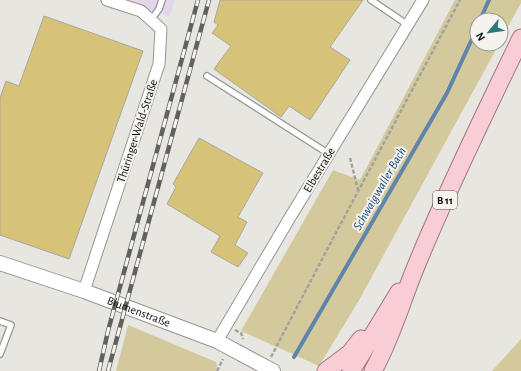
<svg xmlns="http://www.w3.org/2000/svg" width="521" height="371" font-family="'Alegreya Sans',sans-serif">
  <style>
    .industrial { fill: #e3d6ea }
    .green { fill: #d4c99c }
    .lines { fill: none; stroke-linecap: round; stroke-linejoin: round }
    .stream { stroke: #6084ab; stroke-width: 4 }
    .building { fill: #d6c377; stroke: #a9a7a3 }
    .service-casing { stroke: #969591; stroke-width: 8 }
    .minor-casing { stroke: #969591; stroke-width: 13 }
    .tertiary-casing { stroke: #969591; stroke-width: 16 }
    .primary-casing { stroke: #a4757c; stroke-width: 19 }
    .path { stroke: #a3a39e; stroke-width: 2.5; stroke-dasharray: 4 2; stroke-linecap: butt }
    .service { stroke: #fff; stroke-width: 5.5 }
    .minor { stroke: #fff; stroke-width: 11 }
    .tertiary { stroke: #fff; stroke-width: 14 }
    .primary { stroke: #f8cdd5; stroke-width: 17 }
    .rail-casing { stroke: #61615d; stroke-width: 4.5 }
    .rail { stroke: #f4f3ee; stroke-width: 3; stroke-dasharray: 9; stroke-linecap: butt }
    .labels { text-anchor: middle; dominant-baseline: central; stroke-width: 4; stroke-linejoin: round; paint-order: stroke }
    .shield { fill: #f4f3ee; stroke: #535350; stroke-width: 1 }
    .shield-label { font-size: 11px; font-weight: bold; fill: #0e0e0c }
    .street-label { font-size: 12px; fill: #0e0e0c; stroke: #f4f3ee }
    .water-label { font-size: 13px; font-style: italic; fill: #174b80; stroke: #f4f3ee }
  </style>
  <rect width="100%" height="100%" fill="#e7e6e0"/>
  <!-- industrial -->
  <path class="industrial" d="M122,0H175L169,17Z"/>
  <!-- green -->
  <path class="green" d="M455,0H521V3L501,39V20H477V44H499L358,302L319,366L241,331L333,170L360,180Z
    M128,325L216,362L217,366L216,371H116Z
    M521,339V371H492Z"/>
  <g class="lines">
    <!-- stream -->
    <path class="stream" d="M480,20L489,0
      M294,357L447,93L477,28"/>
  </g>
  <!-- building -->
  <path class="building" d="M220,0H363L330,47L350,60L310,120L289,106L281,117L214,69L231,46L212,33L218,25L214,22Z
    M44,16L143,51L69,259L0,235V98L6,81L19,86Z
    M199,138L263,173L238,217L247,222L235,245L248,253L238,267L211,252L220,236L167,204L176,187L173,184Z"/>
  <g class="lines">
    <defs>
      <path id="service" d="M371,0L408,25
        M151,20L159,9L162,0
        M207,76L329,154
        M0,321L11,325L0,354"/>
      <path id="minor" d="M84,291L159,64L161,29L141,11L107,0
        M217,341L289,219L423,0"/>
      <g id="tertiary">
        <path id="s1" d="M0,263L84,291L217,341L273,371"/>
      </g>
      <path id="primary" d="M326,371L350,353L361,339
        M351,371L399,292
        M373,371C393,335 403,296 419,259C450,184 486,111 521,38"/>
    </defs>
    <!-- service casing -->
    <use href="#service" class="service-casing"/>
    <!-- minor casing -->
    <use href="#minor" class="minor-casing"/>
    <!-- tertiary casing -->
    <use href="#tertiary" class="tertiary-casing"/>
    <!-- primary casing -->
    <use href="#primary" class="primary-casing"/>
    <!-- path -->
    <path class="path" d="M350,158L358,190
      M235,330L241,333L243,339
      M271,357L330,244L460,0
      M217,371L223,359"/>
    <!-- service -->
    <use href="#service" class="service"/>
    <!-- minor -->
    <use href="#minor" class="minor"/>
    <!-- tertiary -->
    <use href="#tertiary" class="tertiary"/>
    <!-- primary -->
    <use href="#primary" class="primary"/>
    <defs>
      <path id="rail" d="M99,371L108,331L198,0
        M108,371L209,0"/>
    </defs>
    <!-- rail casing -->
    <use href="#rail" class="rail-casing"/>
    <!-- rail -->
    <use href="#rail" class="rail"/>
  </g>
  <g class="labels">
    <!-- shield labels -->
    <rect class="shield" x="433" y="191" width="24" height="18" rx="3"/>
    <g class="shield-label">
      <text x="445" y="200">B 11</text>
    </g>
    <!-- street labels -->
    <g class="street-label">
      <text transform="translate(137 131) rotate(-72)">Thüringer-Wald-Straße</text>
      <text transform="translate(319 170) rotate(-59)">Elbestraße</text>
      <text stroke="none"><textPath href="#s1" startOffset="147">Blumenstraße</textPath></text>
    </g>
    <!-- water labels -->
    <g class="water-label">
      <text transform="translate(380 189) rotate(-60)">Schwaigwaller Bach</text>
    </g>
  </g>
  <!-- north arrow -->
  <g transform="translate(489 32) rotate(241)"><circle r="19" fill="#f4f3ee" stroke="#989794"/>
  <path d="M0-3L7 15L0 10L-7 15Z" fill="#2f797e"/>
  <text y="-6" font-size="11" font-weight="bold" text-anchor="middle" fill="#0e0e0c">N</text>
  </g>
</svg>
